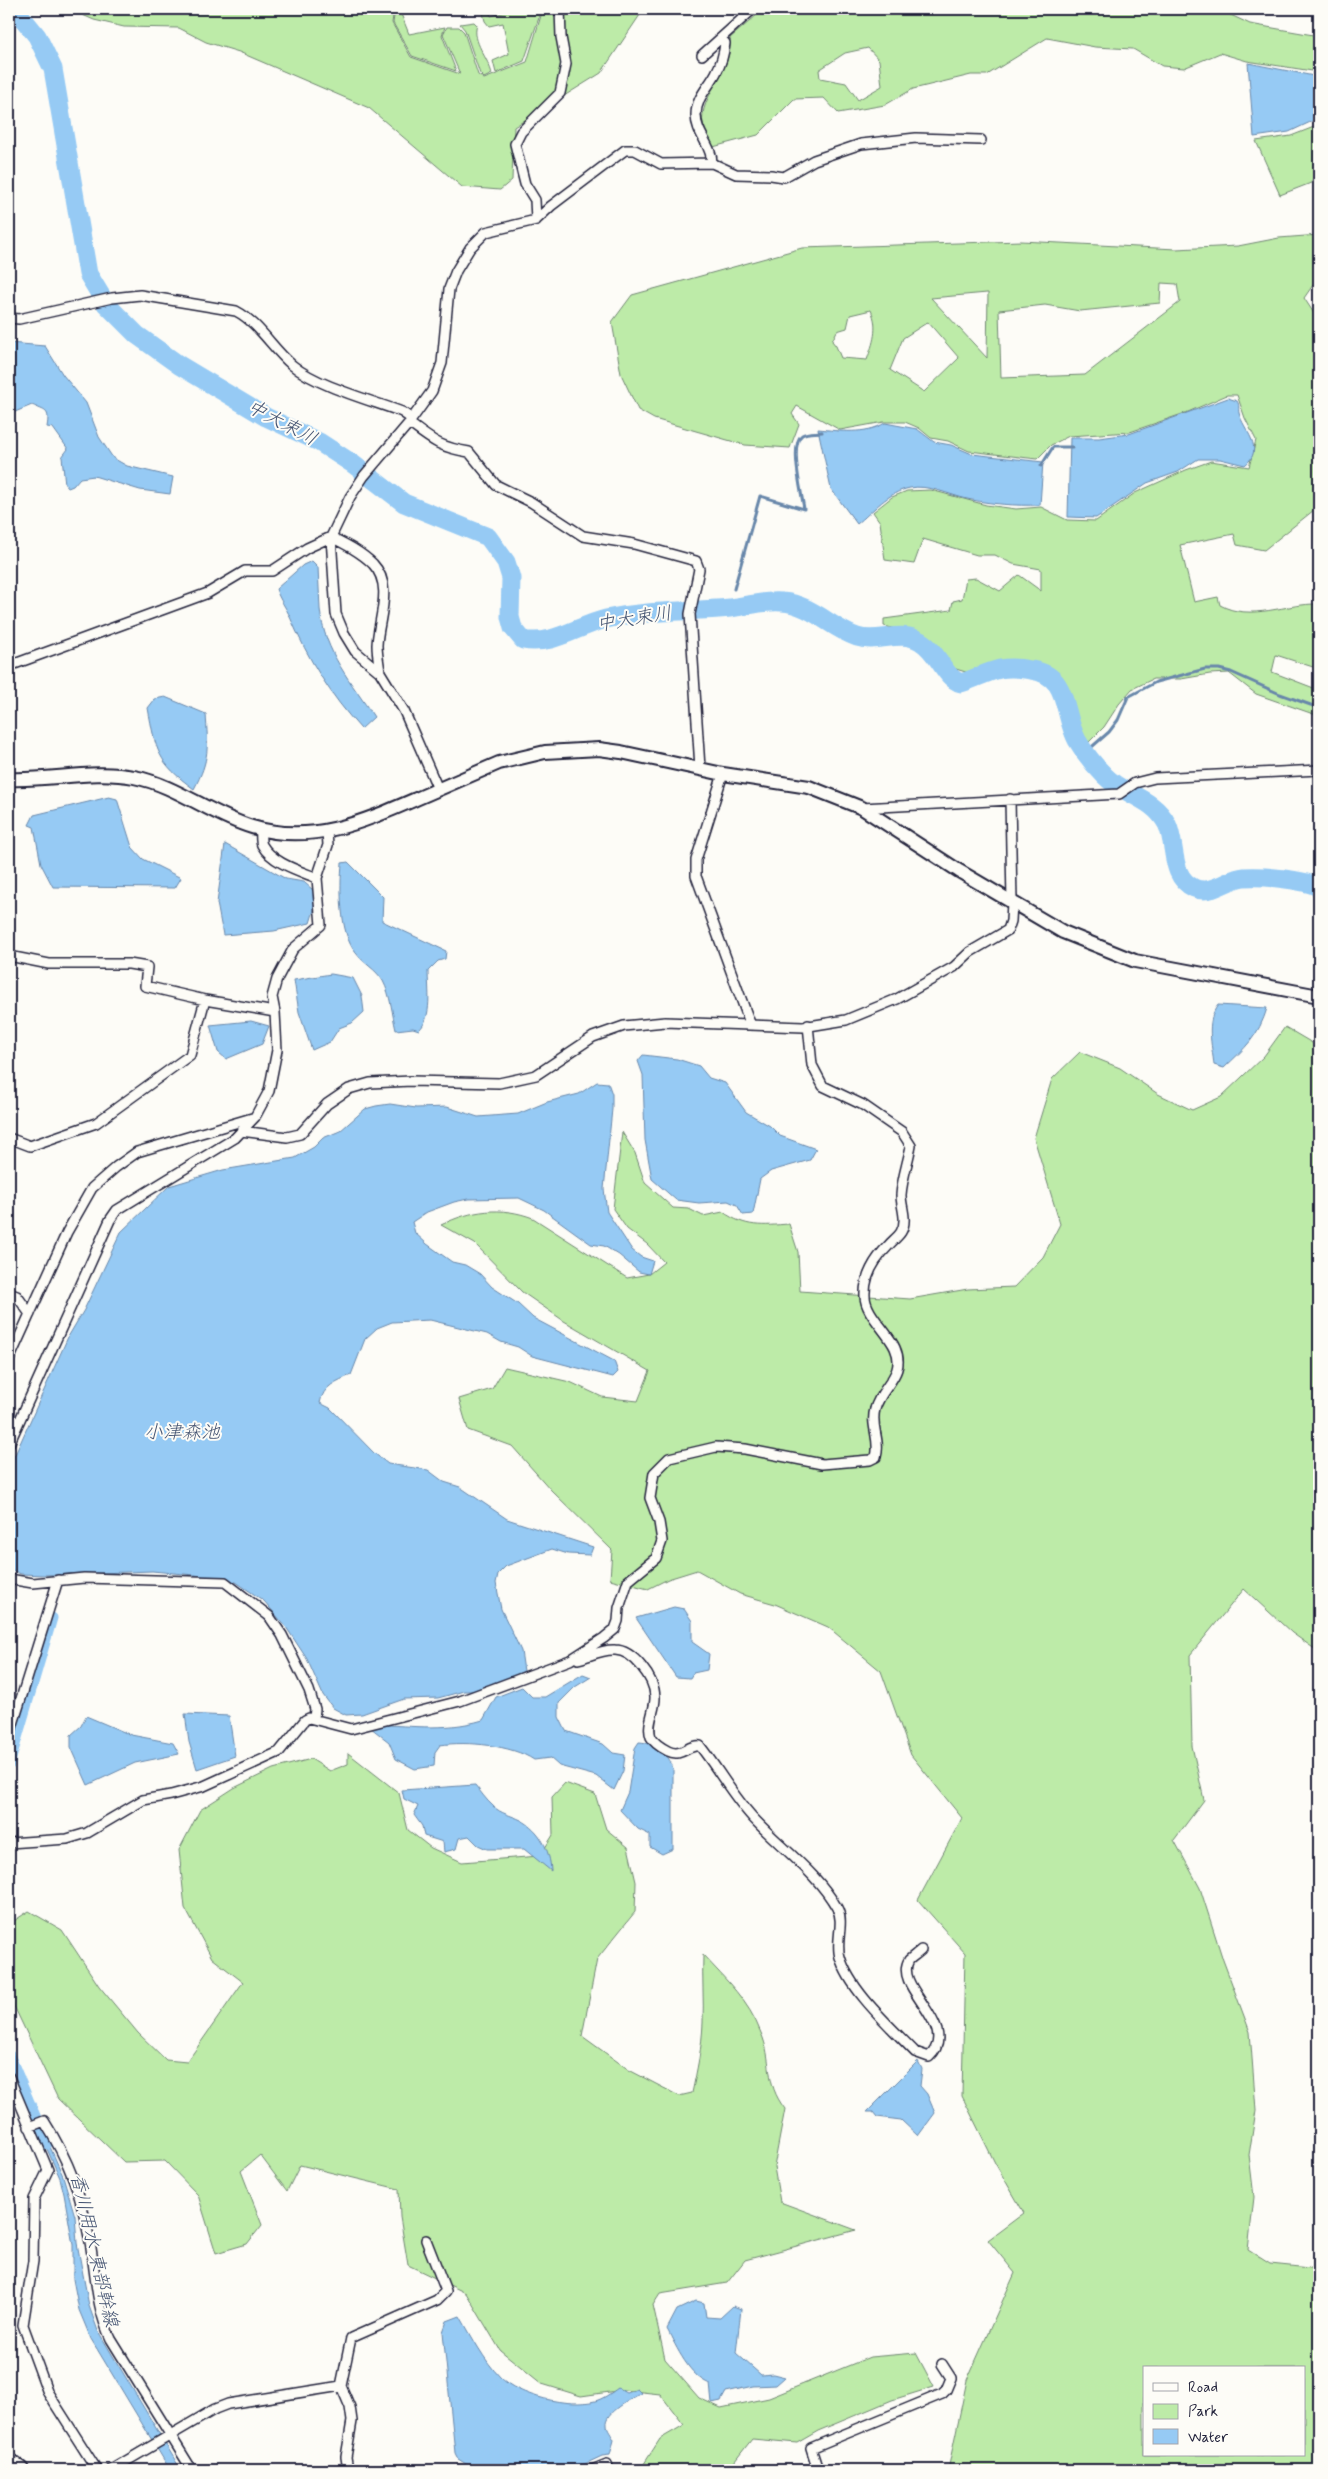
<svg xmlns="http://www.w3.org/2000/svg" width="1328" height="2479" font-family="Mynerve,'Klee One',sans-serif">
  <style>
    .green { fill: #bdeba8; stroke: #708672; fill-rule: evenodd }
    .water { fill: #96caf4; stroke: #6887aa }
    .lines { fill: none; stroke-linecap: round; stroke-linejoin: round }
    .stream { stroke: #6887aa; stroke-width: 3 }
    .canal { stroke: #96caf4; stroke-width: 11 }
    .river { stroke: #96caf4; stroke-width: 19 }
    .street-casing { stroke: #22223b; stroke-width: 12 }
    .secondary-casing { stroke: #22223b; stroke-width: 16 }
    .highway-casing { stroke: #22223b; stroke-width: 20 }
    .street { stroke: #fdfcf7; stroke-width: 9 }
    .secondary { stroke: #fdfcf7; stroke-width: 12 }
    .highway { stroke: #fdfcf7; stroke-width: 16 }
    .labels { text-anchor: middle; dominant-baseline: central; stroke-width: 4; stroke-linejoin: round; paint-order: stroke }
    .water-label { font-size: 19px; font-style: italic; fill: #455472; stroke: #fdfcf7 }
  </style>
  <rect width="100%" height="100%" fill="#fdfcf7"/>
  <filter id="ink" filterUnits="userSpaceOnUse"><feTurbulence type="fractalNoise" baseFrequency=".02" numOctaves="2"/><feDisplacementMap in="SourceGraphic" scale="10" xChannelSelector="R" yChannelSelector="G"/><feConvolveMatrix kernelMatrix="1 2 1 2 8 2 1 2 1" color-interpolation-filters="sRGB"/></filter>
  <g filter="url(#ink)">
    <!-- green -->
    <path class="green" d="M69,9H394L392,23L411,57L460,74L443,34L447,27H459L464,32L478,75L484,79L527,62L543,9H644L601,73L514,127L512,180L500,190L462,187L369,108L239,52L206,42L179,28L124,27L94,20Z
      M395,9H399L409,34L445,27L442,35L456,71L412,56L393,23Z
      M482,9H488L491,16L516,9H542L524,61L496,73L493,61L509,54L503,23L489,26L485,21Z
      M764,9H1164L1186,12L1189,9H1198L1202,13L1218,9L1250,24L1319,36V72L1247,61L1220,53L1184,68L1162,66L1133,49L1095,47L1047,38L987,75H971L913,89L885,105L838,113L824,98L794,99L758,135L713,147C710,140 705,132 703,125C698,96 734,70 730,38ZM868,48L879,60L882,86L858,100L846,83L820,78L819,70L845,53Z
      M474,22L477,25C471,41 489,59 492,74L484,78L480,74L465,30L460,24Z
      M1319,125V169L1311,183L1280,195L1256,141L1291,136Z
      M1319,235V285H1313L1304,298L1319,321V506L1264,550L1237,545L1234,534L1180,545L1194,602L1218,597L1220,605C1251,622 1286,603 1319,604L1318,664L1313,667L1276,655L1272,672L1319,690V716L1256,694L1229,673L1210,674L1181,679H1153L1132,689L1119,704L1104,727L1085,746L1061,683L1053,673L1039,666L1009,664L972,674L956,669L931,645L909,632L884,626V619L951,610L953,601L962,599L966,579L976,578L1000,591L1019,575L1041,591V569L1013,564L995,555H977L923,539L914,564L885,560L880,522L873,512L892,497L907,491L931,490L986,505L1016,509L1041,507L1067,520L1096,521L1135,493L1186,470L1211,461L1249,467L1256,440L1245,418L1237,395H1227L1188,412L1130,432L1069,436L1051,445L1037,459L969,451L948,441L931,438L919,428L905,422H884L840,430L797,406L792,414L799,424L790,448L745,445L654,419L638,410L621,374L612,322L632,295L802,248L1021,241L1176,249L1238,246L1279,238ZM1161,283L1177,284L1180,302L1085,375L1001,378L999,310L1045,305L1080,311L1160,303ZM987,293H988L987,358L931,298ZM871,310C879,328 873,343 867,360L841,358L836,346L832,341L837,331L847,328L850,315ZM928,322L959,358L924,392L890,370L903,338Z
      M1285,1027L1319,1047V1652L1292,1633L1244,1589L1190,1655L1192,1746L1204,1800L1174,1840L1200,1888L1223,1960L1250,2032L1256,2110L1249,2155L1254,2197L1248,2250L1270,2264L1319,2269V2470H948L967,2380L1015,2273L988,2240L1024,2213L995,2163L962,2096L965,1953L918,1900L962,1818L911,1755L881,1671L828,1627L775,1604L740,1594L697,1570L668,1579L648,1589L610,1579L612,1550L551,1490L512,1446L468,1430L459,1399L492,1389L505,1367L570,1382L602,1397L638,1401L650,1371L564,1321L522,1292L475,1244L441,1225C471,1210 501,1206 533,1218L627,1278L649,1274L664,1262L647,1244L627,1229L613,1209L622,1132L635,1153L645,1183L673,1208L689,1209L703,1216L723,1212C746,1228 762,1226 789,1224L798,1252L800,1291L910,1299L968,1289L1014,1287L1043,1257L1060,1224L1034,1138L1052,1079L1080,1052L1120,1068L1158,1094L1192,1110L1221,1097L1264,1056ZM1144,2368H1304V2455H1144Z
      M348,1753L399,1793L408,1830L431,1848L462,1862L540,1856L553,1835L552,1797L565,1783L595,1794L606,1829L628,1847L636,1882L635,1912L597,1959L582,2036L629,2070L679,2096L692,2093C697,2070 702,2047 703,2023C704,2000 702,1978 703,1955C726,1980 749,2001 761,2033C773,2060 764,2082 785,2109L774,2167L780,2202L856,2230L745,2260L727,2283L660,2294L653,2305L665,2359L699,2398L721,2408L769,2398L870,2357L916,2353L934,2387L892,2400L818,2431L797,2443L752,2439L731,2466V2470H640L660,2439L684,2425L660,2394L624,2390L581,2396L542,2384L500,2350L466,2293L408,2265L400,2217L399,2189L300,2165L287,2191L260,2155L241,2171L262,2225L247,2244L216,2253L198,2195L165,2161L124,2162L58,2099L13,2004L9,1987V1924L29,1911L62,1930L99,1986L138,2033L166,2060L187,2062L243,1982L212,1958L185,1908L179,1850L200,1810L234,1788L273,1769L311,1759L330,1771L348,1764Z"/>
    <!-- water -->
    <path class="water" d="M1248,63L1319,77V118L1289,132L1254,137Z
      M9,343L45,346L63,375L86,403L99,437L113,458L127,466L173,477L170,494L140,490L94,476L80,478L73,486L68,488L65,484L62,457L68,449L53,428L47,427C50,409 46,412 32,405L15,412L9,410Z
      M1228,398L1237,401C1240,406 1238,408 1239,413C1243,430 1266,448 1245,465L1220,459H1198L1178,472L1147,483L1096,518L1068,517L1070,438H1099L1129,434Z
      M885,423L917,429L934,442L951,445L972,454L1043,462L1040,505C1015,506 991,504 967,499C949,495 928,484 910,488C888,492 873,511 857,524L831,489L818,429C840,431 865,435 885,423Z
      M312,561L318,567C319,581 319,595 320,609C324,652 352,683 374,717L361,729C330,695 308,659 290,617C286,607 280,601 276,589L303,565Z
      M165,697L206,714C208,747 210,759 194,789C157,762 156,751 148,708L155,699Z
      M109,797L117,799L132,847L143,859L181,878L175,888L53,887L41,864L34,827L29,825L34,815Z
      M225,844L286,879L304,882L314,891L316,904L310,923L274,931L223,935L217,903Z
      M348,862L383,897L382,921L446,951L445,959L438,961L428,971C428,989 433,1017 419,1030L413,1028L396,1030C392,1014 391,996 383,981C376,969 364,964 356,953C339,933 340,887 342,863Z
      M331,974L353,978L362,996L364,1012L352,1023L339,1028L330,1042L312,1050L299,1012L294,980Z
      M1218,1005L1267,1008C1259,1036 1245,1048 1224,1068L1214,1065C1212,1045 1205,1022 1218,1005Z
      M251,1021L269,1026L262,1044L226,1059L218,1052L210,1025Z
      M643,1055L677,1059L699,1066L709,1078L725,1083L746,1112L770,1126L780,1136L816,1149L810,1160L771,1171L760,1179L753,1214L743,1215L737,1205L728,1201L699,1203L676,1200L652,1179L645,1140L643,1075L638,1061Z
      M597,1082L608,1083L612,1094V1109L604,1189L607,1212L632,1250L641,1257L653,1261L649,1274L639,1272L619,1255L604,1246L591,1244L544,1210L519,1198L468,1199L454,1202L427,1212L412,1222L415,1233L427,1244L452,1262L465,1265L480,1274L492,1287L518,1304L533,1318L614,1361L618,1372L613,1377L532,1356L518,1347L501,1342L487,1334L430,1320L392,1322L377,1328L365,1339L351,1375C337,1381 323,1386 320,1403L330,1408L374,1453L388,1464L428,1470L444,1482L460,1487L507,1519L593,1547L590,1555L568,1554L552,1549L506,1566L498,1574L496,1583L501,1609L521,1651L524,1671L483,1691H464L438,1698L404,1699L362,1714L346,1715L333,1708L323,1695L307,1659L286,1627L264,1601L236,1582L195,1575L152,1571L46,1575L21,1574L9,1569V1468L68,1337L84,1310L121,1232L169,1186L223,1170L295,1158L314,1147L323,1138L340,1131L365,1109L376,1106L390,1104L416,1108L447,1107L478,1117L518,1114L547,1102L579,1094Z
      M674,1607L684,1609L692,1621V1642L709,1654L707,1670L693,1673L690,1678L676,1677L636,1618Z
      M583,1674L591,1677L575,1687L559,1703V1717L566,1731L603,1744L613,1753L625,1755L623,1771L614,1790L596,1776L559,1766L550,1758L534,1760C512,1745 467,1741 440,1745L435,1752L434,1766L415,1769L396,1759L389,1742L366,1724C407,1725 443,1732 483,1720L496,1697L522,1687L532,1697H545Z
      M185,1714L229,1716L235,1756L197,1769L189,1742Z
      M86,1716L131,1735L173,1743L179,1754L135,1763L88,1785L71,1747V1735L81,1726Z
      M639,1742C656,1743 669,1753 673,1769V1849L662,1854L650,1847V1835L638,1829L620,1810L628,1792L635,1748Z
      M475,1785C481,1792 486,1800 493,1806C501,1814 511,1815 521,1820C540,1830 550,1850 551,1871L524,1849H487L478,1845L469,1836L459,1838L456,1849L444,1852L443,1842L424,1836L422,1826L414,1815L418,1806L404,1799L402,1790Z
      M918,2061L922,2069L920,2086L927,2094L935,2113L918,2136L901,2120L877,2117L873,2112H867Z
      M42,2129L63,2176L75,2216L77,2243L89,2306L98,2331L181,2470H170L91,2339L79,2310L73,2279V2245L64,2194L60,2178L39,2131Z
      M696,2301L704,2303L706,2317L720,2318L733,2306L741,2309L736,2353L761,2375L773,2374L785,2377L776,2385L753,2386L726,2392L721,2401L712,2403L710,2384C689,2376 677,2348 667,2329L677,2310Z
      M460,2316C472,2337 484,2360 500,2377C518,2396 569,2408 595,2401C603,2399 611,2393 618,2388L627,2393L637,2389L641,2393C632,2399 605,2412 607,2425C607,2430 612,2435 614,2440L610,2455L602,2456L572,2470H476L458,2459L455,2453L443,2332L447,2321Z"/>
    <g class="lines">
      <!-- stream -->
      <path class="stream" d="M1041,466L1053,447H1072
        M734,589L760,496L804,509C802,494 789,444 802,435C807,432 816,433 822,432
        M729,608L730,603
        M1086,752L1109,732L1118,720L1128,697L1156,682L1205,669H1219L1231,672L1280,694L1319,708"/>
      <!-- canal -->
      <path class="canal" d="M9,1765L52,1618
        M9,2055L47,2144"/>
      <!-- river -->
      <path class="river" d="M11,9L20,15L37,36L53,69L88,274L106,304L137,335L179,365L266,417L319,442L353,464L404,503L488,537L506,562L511,578L510,617L513,628L523,640C553,646 577,626 606,619C646,610 689,612 730,608C747,606 766,600 782,602C811,604 831,628 857,637C878,644 899,629 920,641C939,652 944,678 961,683C974,679 987,672 1000,669C1011,667 1020,668 1031,670C1070,675 1062,712 1077,740C1084,752 1095,766 1105,776C1123,795 1153,797 1167,824C1177,845 1169,876 1194,888C1211,896 1228,878 1244,877C1264,876 1301,879 1319,887"/>
      <defs>
        <path id="street" d="M702,55L753,9
          M712,163C712,145 696,134 696,115C696,98 708,88 716,73C721,64 724,53 725,43L721,39
          M536,220L551,206L625,150H635L661,164L712,163L736,174L771,175L784,177L814,160L861,144L916,138L981,140
          M9,318L19,319L112,298L140,295L236,311C259,323 272,348 292,365C317,386 370,400 402,412L412,419
          M409,423C433,441 439,447 469,452L496,485L531,502L583,536L634,544L696,561L699,569L690,614L700,768
          M331,537C345,544 361,552 373,564C394,586 378,619 377,645C377,654 379,663 380,672
          M9,666L208,593L245,571H272L307,548L331,537
          M723,774L696,860V876L750,1023
          M438,789L404,711L380,672L355,651L344,633L336,614L331,537L350,497L364,476L409,423L432,391L442,363L449,289L456,271L470,248L486,232L536,220L535,200L525,184L515,144L521,132L560,93L566,64L561,37L560,9
          M862,808L1119,794L1135,783L1155,778L1319,770
          M317,878L328,845L327,832
          M9,956L49,964H129L147,967L145,986L205,1000L275,1012
          M241,1131L287,1137L300,1134L327,1104L349,1089L370,1083L411,1081L499,1083L536,1075L593,1037L624,1026L665,1022L803,1027L846,1020L897,999L954,967L970,952L1008,930L1011,921L1012,902L1010,799
          M9,1138L30,1146L96,1123L190,1055L205,1000
          M9,1293L17,1296L30,1314
          M9,1360L67,1232L92,1188L116,1167L137,1152L252,1118
          M9,1444L110,1220L117,1210L235,1138L255,1117L269,1091L277,1050L275,1012L272,997L277,979L293,949L321,925L317,878C300,871 272,863 262,845C260,841 261,834 261,830
          M9,1579L33,1583L84,1578L225,1582L269,1616L282,1635L309,1690L315,1709L314,1718
          M578,1659C590,1656 602,1649 615,1650C633,1650 654,1678 655,1696C656,1709 646,1724 651,1737C654,1743 662,1748 668,1751C682,1758 688,1744 700,1746C719,1770 735,1800 757,1822C784,1850 818,1874 837,1908C845,1922 835,1942 840,1957C850,1991 890,2026 915,2052L929,2057C962,2026 892,1988 909,1960C912,1957 918,1953 921,1950
          M9,1737L58,1580
          M9,1843L67,1839L87,1833L143,1800L171,1795L204,1786L279,1752L305,1720L309,1718L351,1729L460,1701L570,1660L604,1638L615,1629L618,1621L619,1608L628,1581L656,1558L662,1541L659,1522L650,1498L654,1473L669,1458L716,1447L745,1449L822,1464L870,1460L876,1457C881,1440 870,1426 875,1409C881,1386 907,1375 895,1348C888,1332 865,1313 865,1296C864,1277 875,1259 888,1246C892,1241 898,1237 901,1232C908,1220 901,1207 901,1195C902,1179 908,1162 911,1146L902,1132L863,1105L823,1086L812,1065L808,1025
          M9,2077L48,2170L34,2199L33,2261L23,2325L48,2393L97,2470
          M29,2127L44,2121C70,2162 81,2194 90,2242C96,2275 96,2308 111,2339L192,2470
          M111,2470L215,2409L228,2404L341,2386
          M348,2470L346,2457L352,2421L350,2407L341,2386L351,2338L437,2300L446,2291L426,2240
          M592,2470L607,2464L609,2470
          M818,2470L811,2448L942,2394L946,2390L951,2378L942,2364"/>
        <path id="secondary" d="M9,779C50,781 93,769 134,777C176,785 211,815 252,827C311,845 363,822 416,799C444,787 471,775 499,763L545,752L599,749L621,752L723,774L809,787L862,808L959,871L1063,932L1135,961L1319,996"/>
        <path id="highway" d="M9,2462L20,2470"/>
      </defs>
      <!-- street casing -->
      <use href="#street" class="street-casing"/>
      <!-- secondary casing -->
      <use href="#secondary" class="secondary-casing"/>
      <!-- highway casing -->
      <use href="#highway" class="highway-casing"/>
      <!-- street -->
      <use href="#street" class="street"/>
      <!-- secondary -->
      <use href="#secondary" class="secondary"/>
      <!-- highway -->
      <use href="#highway" class="highway"/>
    </g>
  </g>
  <g class="labels">
    <!-- water labels -->
    <g class="water-label">
      <text transform="translate(282 423) rotate(28)">中大束川</text>
      <text transform="translate(634 619) rotate(-9)">中大束川</text>
      <text x="182" y="1432">小津森池</text>
      <text transform="translate(94 2250) rotate(77)">香川用水 東部幹線</text>
    </g>
  </g>
  <!-- margin -->
  <rect width="1328" height="2479" fill="none" stroke="#fdfcf7" stroke-width="30"/>
  <rect x="15" y="15" width="1298" height="2449" fill="none" stroke="#22223b" stroke-width="2" filter="url(#ink)"/>
  <!-- legend -->
  <rect x="1143" y="2366" width="162" height="90" fill="#fdfcf7" stroke="#a5a5ac"/>
  <rect x="1153" y="2383" width="25" height="8" fill="#fdfcf7" stroke="#a5a5ac"/>
  <text x="1188" y="2392" font-size="15" fill="#22223b">Road</text>
  <rect x="1153" y="2404" width="25" height="15" fill="#bdeba8" stroke="#a5a5ac"/>
  <text x="1188" y="2416" font-size="15" fill="#22223b">Park</text>
  <rect x="1153" y="2429" width="25" height="15" fill="#96caf4" stroke="#a5a5ac"/>
  <text x="1188" y="2442" font-size="15" fill="#22223b">Water</text>
</svg>
